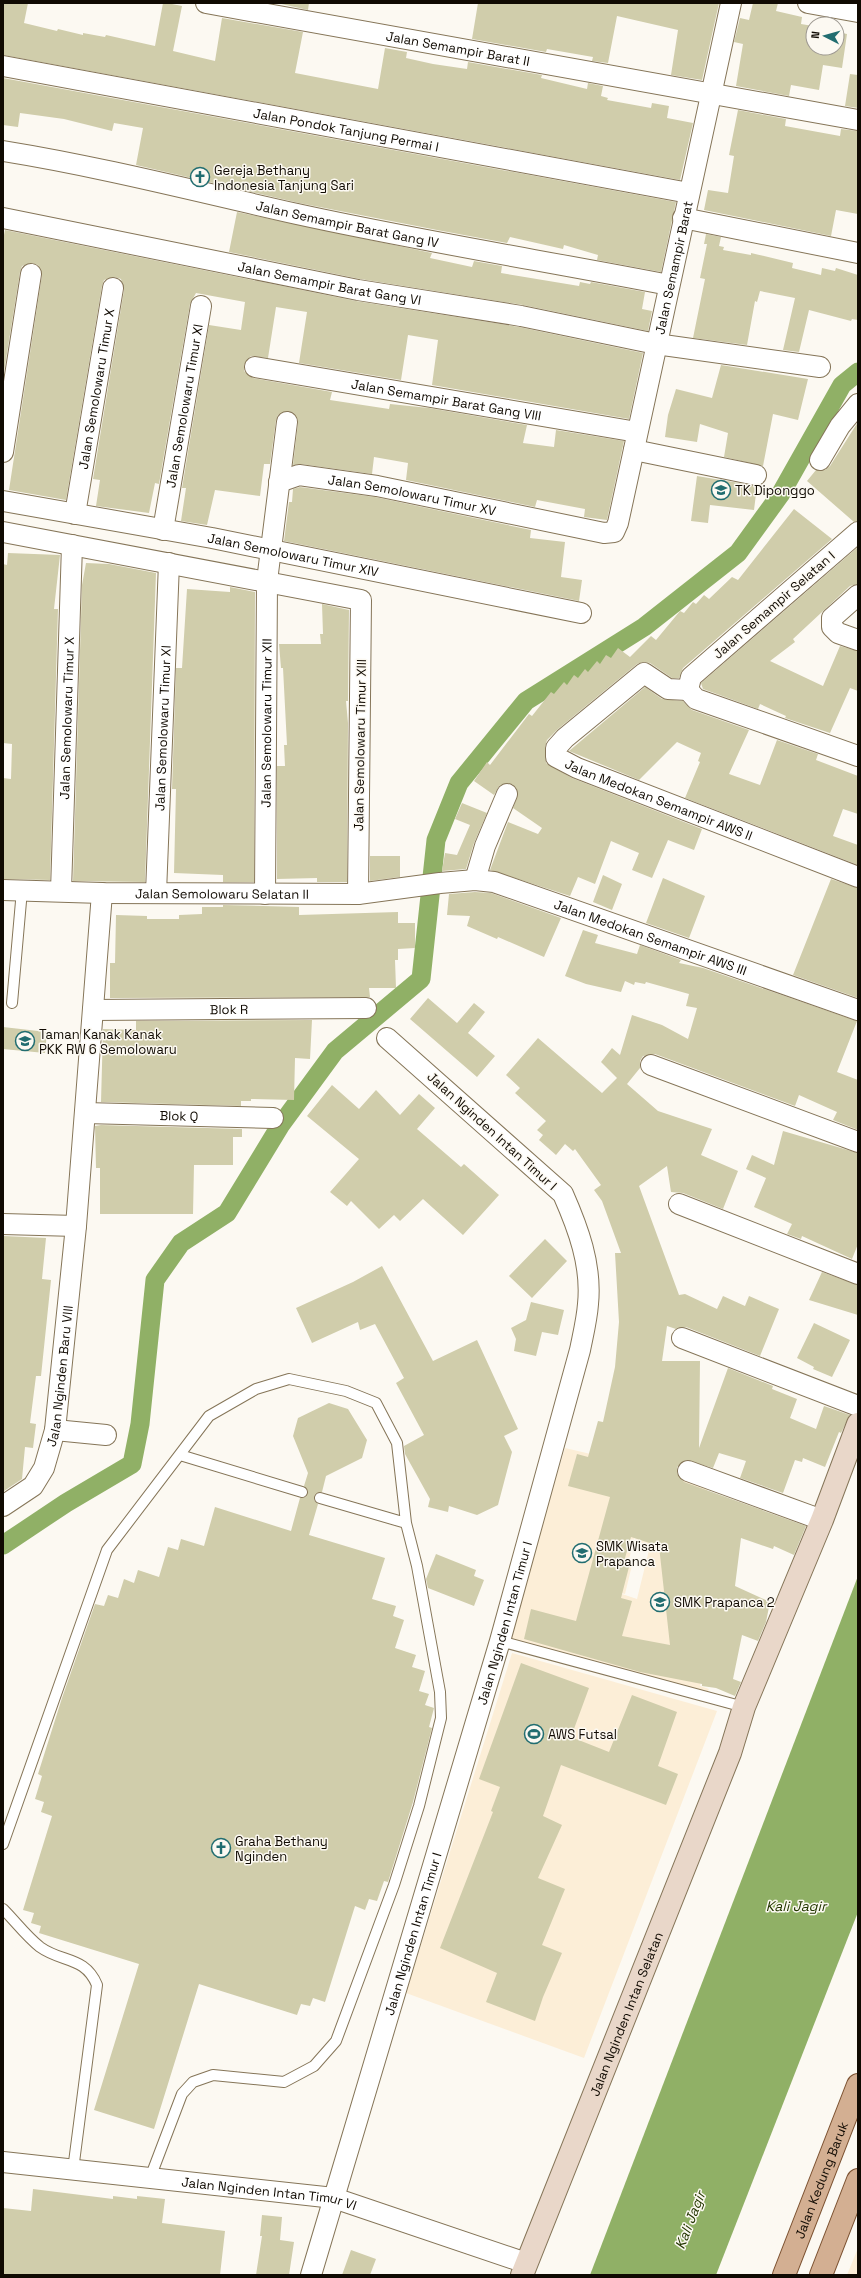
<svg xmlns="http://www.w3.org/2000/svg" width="861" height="2278" font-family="'Space Grotesk',sans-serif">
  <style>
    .built { fill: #fceed7 }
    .water { fill: #90b066 }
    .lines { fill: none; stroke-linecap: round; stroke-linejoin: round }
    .canal { stroke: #90b066; stroke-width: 19 }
    .building { fill: #d0cdab; fill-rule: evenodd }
    .lane-casing { stroke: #857558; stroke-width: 12 }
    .street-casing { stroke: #857558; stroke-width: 22 }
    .secondary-casing { stroke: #857558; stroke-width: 24 }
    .primary-casing { stroke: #7c5231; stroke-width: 24 }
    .lane { stroke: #fff; stroke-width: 10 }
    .street { stroke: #fff; stroke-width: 20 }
    .secondary { stroke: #e9d7c9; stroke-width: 22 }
    .primary { stroke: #d3af92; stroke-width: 22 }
    .labels { text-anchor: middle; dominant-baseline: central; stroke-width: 3; stroke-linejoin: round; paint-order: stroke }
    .street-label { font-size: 13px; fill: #100a02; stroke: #fcf9f2 }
    .poi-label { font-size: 13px; fill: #100a02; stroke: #fcf9f2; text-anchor: start }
    .water-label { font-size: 14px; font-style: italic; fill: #233600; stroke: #fcf9f2 }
  </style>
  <rect width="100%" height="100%" fill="#fcf9f2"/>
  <!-- built -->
  <path class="built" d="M565,1448L595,1455L683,1481L684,1474L710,1482L696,1524L642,1509L628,1563L632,1565L625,1594L613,1591L637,1599L650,1546L635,1541L642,1512L709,1636L700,1686L709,1689L706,1694L599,1665L606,1638L599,1663L508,1638Z
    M512,1653L717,1711L584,2058L406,1993Z
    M858,2248V2275H847Z"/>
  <!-- water -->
  <path class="water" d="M858,1576V1912L716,2275H590Z"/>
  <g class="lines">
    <!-- canal -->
    <path class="canal" d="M3,1545L66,1503L132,1464L140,1424L155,1280L181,1243L227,1213L280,1126L335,1051L421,979L436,840L459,783L526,701L644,627L738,553L780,495L842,385L858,372"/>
  </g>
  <!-- building -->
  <path class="building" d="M3,3H28L24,23L57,31L58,29L83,35V33L105,37L106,35L155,46L163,3H167L182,6L173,51L215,61L222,18L303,32L295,73L378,89L385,48L407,52L406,58L433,64L467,69L468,62L542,75L541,78L587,89L588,83L603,86L601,96L608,98L607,100L651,108L652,103L669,106L667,118L693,123L680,180L3,55Z
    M277,3H309L308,10Z
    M478,3H719L702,80L671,75L678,30L617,16L608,63L592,61L593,57L547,49L546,52L472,39Z
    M753,3H778L776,11L802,17L801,24L813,26V48H837V32L847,34L842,68L823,65L819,90L791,85L789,96L736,86L743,44L734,42L740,18L749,20Z
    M850,74L858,75V108L845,106Z
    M3,78L676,202L661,272L597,260L598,255L564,245L563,249L510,237L507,243L437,230L299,203L136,165L143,128L114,123L112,131L64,119L20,113L18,127L3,125Z
    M738,110L786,119L785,126L840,136L841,129L858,131V214L836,210L831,236L704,210L708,190L728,193L734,156L729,155Z
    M237,212L432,253L430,258L472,267L474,261L502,266L501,273L579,286L580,282L590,284L591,282L645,292L642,309L652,311L648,331L523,305L360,279L229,252Z
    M5,230L356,301L519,327L643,353L629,419L432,385L438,340L408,335L401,380L299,363L307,312L276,307L268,358L251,356L244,365V371L253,378L332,392L330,400L389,409L390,404L429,408L527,425L523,443L554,447L556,430L624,441L607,520L584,517L585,509L537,500L535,507L406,480L408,463L374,457L372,474L301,464L293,465L298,423L294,413L288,411L278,415L276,420L270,464H264L260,496L215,490L207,525L181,521L186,488H182L209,325L241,330L245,302L196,293L190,304L159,484L155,483L149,513L96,506L100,480L93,479L124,290L121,279L115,277L104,280L102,286L66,500L9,490L42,275L38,265L32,263L22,266L20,272L3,378V240Z
    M706,234L721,237L719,246L724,247L723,250L751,255V253L793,263L792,268L821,275L822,268L835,271L836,268L858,275V320L852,319L851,321L809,310L799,352L783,350L795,298L760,291L757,302L755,301L747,345L693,338L705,279L700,278L707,244H704Z
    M721,365L808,379L798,420L773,414L763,466L724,457L728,433L700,424L697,442L665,437L668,415L676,389L712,398Z
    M858,422V521L854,522L807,481L816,470H825L830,466Z
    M697,476L757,486L754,510L710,505L708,523L691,521Z
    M300,487L375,497L531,530L530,538L565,542L561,577L582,580L579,601L284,541L289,502H292L293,489Z
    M794,509L832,539L683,668L679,678H672L650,663L643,662L637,664L558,729L547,740L545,747L546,763L572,778L702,829L694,850L668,840L652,878L632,870L639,853L611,841L595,884L578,877L570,896L490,870L508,822L538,834L542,828L513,808L518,793L512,784L500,785L494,795L474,781L487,762L490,765L529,714L532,716L551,692L554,694L564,682L567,685L574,675L578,678L585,669L588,672L597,661L600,664L606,655L611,658L618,648L630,657L651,636L656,640L680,611L684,613L693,602L696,604L704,595L709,599L732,577L738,580Z
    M858,547V584L850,586L793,639L795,642L770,661L823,686L840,646L858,651V691L850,688L830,733L785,718L786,716L760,704L758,709L703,689L701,683Z
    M8,553L60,555L54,609H58L50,880L3,879V778L11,779L12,744L3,743V564L7,565Z
    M86,563L109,564L156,573L145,882L73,881L82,585Z
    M230,587L255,592L254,882H223V875L174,873L176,789H172L176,668H182L187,589L230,592Z
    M322,604L349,610L348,701H346L348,723L347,882H317V878L277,879V766H285L284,745H287L283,668H281L279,644H321L320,634H323Z
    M645,687L662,699L683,701L692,710L749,730L729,774L760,785L777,740L818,754L816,760L858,776V814L843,809L833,836L858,845V865L685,798L700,762L698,761L701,753L677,742L639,780L569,751Z
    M462,803L487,813L474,843L466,869L442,871L445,853L457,855L470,825L455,819Z
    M370,856H400V877L370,881Z
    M603,875L622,884L612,910L593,902Z
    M663,878L705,896L689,938L646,923Z
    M831,879L858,888V998L793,975Z
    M475,892L491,893L561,918L544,957L498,937L497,939L467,926L470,916L447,915L449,894Z
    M223,905L299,907V915L398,912V923H415V948L398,949V960H395L396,988H369L370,997L110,998V963H115L116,915L147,916V919H179V915L202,914V907H223Z
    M583,930L598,935L595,943L637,954L640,945L681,960L679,963L703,968L857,1021L837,1072L858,1080V1130L833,1120L837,1112L799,1095L795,1106L655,1054L643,1056L640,1061V1068L627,1084L658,1111L712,1129L701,1155L738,1171L723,1209L683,1193L671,1192L667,1166L639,1186L679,1295L685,1294L717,1309L723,1296L745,1306L749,1296L779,1309L760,1356L686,1327L676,1329L667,1326L662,1361H700L699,1448L728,1368L773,1386L772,1389L797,1399L790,1418L816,1429L824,1406L850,1415L841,1433L839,1432L825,1467L803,1458L802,1462L795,1460L783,1493L740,1478L746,1461L719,1453L713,1468L686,1460L677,1467V1473L684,1482L806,1526L794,1555L774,1546L773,1549L741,1538L735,1586L770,1602L766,1622L758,1641L742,1635L733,1679L741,1682L735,1696L716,1688L702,1686V1684L640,1672L524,1639L531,1609L576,1621L610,1497L568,1486L577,1454L588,1457L598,1421L603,1422L615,1367L619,1322L615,1253H621L602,1201L594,1190L601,1185L575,1149L573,1151L565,1144L556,1155L539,1140L543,1135L537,1130L546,1121L515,1093L520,1088L506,1075L538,1038L602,1093L617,1078L601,1062L612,1048L620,1055L632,1015L662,1025L688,1039L697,1008L686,1006L689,994L646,982L645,984L635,982L634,985L625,981L621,992L586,984L565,976ZM631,1537L659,1546L670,1645L622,1636L632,1601L621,1598L629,1567L623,1565Z
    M428,998L457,1023L474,1003L485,1012L468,1033L495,1056L477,1077L410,1019Z
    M312,1020L310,1059L295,1058L294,1100L251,1099V1101H241V1106L101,1102L103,1029L136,1030V1021Z
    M3,1027L47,1032L45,1053L3,1049Z
    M332,1085L359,1109L376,1090L400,1115L419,1094L435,1108L417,1129L461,1167L464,1164L499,1195L463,1235L423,1199L400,1221L394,1215L379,1229L351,1201L347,1206L330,1192L359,1159L307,1116Z
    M101,1125L242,1129V1137H233V1165H194L193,1214H100V1168H96L95,1126Z
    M783,1131L858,1153V1244L852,1259L802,1236L801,1239L787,1234L792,1224L754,1207L766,1178L746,1169L752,1155L774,1165Z
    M4,1236L46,1238L42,1279L51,1280L41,1376H36L30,1423L36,1424L33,1448L25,1447L22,1479L4,1491Z
    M545,1239L567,1261L532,1298L509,1276Z
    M382,1266L433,1361L477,1340L518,1429L504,1436L512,1452L498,1505L477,1515L449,1506L448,1512L428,1507L430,1499L405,1454L404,1446L424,1435L396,1383L404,1378L375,1324L360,1330L358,1322L312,1343L296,1308L353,1282Z
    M822,1272L858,1285V1315L809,1300Z
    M531,1302L564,1310L558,1335L542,1332L536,1356L514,1351L516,1339L511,1328L526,1320Z
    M814,1323L850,1340L832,1377L813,1369L814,1367L797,1358Z
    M329,1403L348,1409L367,1440L362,1458L326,1476L322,1492L315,1494L314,1500L318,1504L309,1535L385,1558L372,1599L396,1606L393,1616L404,1620L395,1648L416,1655L412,1667L425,1671L419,1691L429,1694L425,1705L434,1708L429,1727L432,1728L413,1802L388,1882L384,1881L377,1901L369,1899L365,1910L355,1906L325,2002L313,1998L310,2006L301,2004L297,2015L199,1984L154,2129L94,2110L139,1964L39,1933L41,1926L31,1923L34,1913L23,1910L52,1816L41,1812L44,1802L35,1799L42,1776L38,1774L62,1698L95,1604L104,1606L108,1595L118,1598L124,1579L134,1583L138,1570L159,1577L168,1547L178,1550L181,1539L204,1546L215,1507L291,1531L300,1498L306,1497L308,1491L304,1486L308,1473L293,1436L298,1418Z
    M436,1554L476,1570L474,1576L484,1580L474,1606L428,1588L426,1579Z
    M521,1663L589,1688L571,1737L609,1752L632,1695L677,1712L658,1766L678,1774L666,1805L561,1765L543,1816L562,1825L538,1878L565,1889L542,1945L562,1953L543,1997L535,2021L486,2002L497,1973L440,1948L493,1812L491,1811L500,1787L479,1779Z
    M33,2189L113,2199V2196L137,2199V2196L165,2199L162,2223L225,2231L220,2275H3V2208L31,2211Z
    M262,2215L282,2217L280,2240L294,2242L289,2275H256L262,2236H260Z
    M351,2250L376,2259L370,2275H342Z"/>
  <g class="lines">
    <defs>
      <path id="lane" d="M12,1003L22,890
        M180,1455L302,1492
        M320,1498L406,1523
        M500,1641L744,1707
        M3,1844L107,1550L209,1416L256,1389L289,1379L346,1391L376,1403L397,1443L406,1523L417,1566L440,1692L441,1718L419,1806L394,1885L336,2041L314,2066L284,2082L213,2075L193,2082L182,2094L150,2178
        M3,1909C15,1921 27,1937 40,1947C62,1963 85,1956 97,1985L73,2170"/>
      <g id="street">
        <path id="s1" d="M206,3L858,120"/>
        <path d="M808,3L858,12"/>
        <path id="s2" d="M3,66L689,193"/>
        <path id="s3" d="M3,151C102,167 199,192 297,214C420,241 545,261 669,285"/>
        <path id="s4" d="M3,218L358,290L521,316L656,344L820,367"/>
        <path d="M683,218L858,253"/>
        <path id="s5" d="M255,367L637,432"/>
        <path d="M634,450L756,475"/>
        <path d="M3,452L31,274"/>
        <path d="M820,460L840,426L858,404"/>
        <path id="s6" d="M279,482L299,475L377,486L604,533L614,532L618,523L731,3"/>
        <path id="s7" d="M3,501L212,538L581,613"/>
        <path id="s8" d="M75,514L113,288"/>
        <path id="s9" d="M163,530L201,306"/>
        <path d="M3,532L361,600L358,894"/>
        <path d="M858,532L691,677L688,690L696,699L858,756"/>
        <path d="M858,595L832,618V627L838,633L858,640"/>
        <path id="s10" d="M688,690L668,689L644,673L565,738L556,748V757L577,768L858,877"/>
        <path d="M475,880L485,846L507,794"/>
        <path id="s11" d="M3,890L102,893L358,894L440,883L475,880L494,882L858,1010"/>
        <path id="s12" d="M61,891L72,545"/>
        <path id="s13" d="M156,893L169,563"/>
        <path id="s14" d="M265,894L267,581L287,422"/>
        <path id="s15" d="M93,1010L366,1008"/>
        <path d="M651,1065L858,1142"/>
        <path id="s16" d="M85,1113L273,1118"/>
        <path d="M679,1204L858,1274"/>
        <path d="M3,1224L76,1226"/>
        <path d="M682,1338L858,1406"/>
        <path d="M55,1430L106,1435"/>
        <path d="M688,1471L822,1520"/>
        <path id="s17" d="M3,1506L33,1486L44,1468L55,1430L76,1226L102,893"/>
        <path id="s18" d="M3,2162L334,2198L526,2263"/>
        <path id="s19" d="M311,2275L500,1641L580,1350C583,1335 587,1319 588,1304C592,1265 578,1228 563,1194L387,1038"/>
      </g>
      <g id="secondary">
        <path id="s20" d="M522,2275L730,1753L744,1707L822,1520L858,1424"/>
      </g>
      <g id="primary">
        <path id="s21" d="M784,2275L858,2085"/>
        <path d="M821,2275L858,2180"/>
      </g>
    </defs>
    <!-- lane casing -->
    <use href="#lane" class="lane-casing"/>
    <!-- street casing -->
    <use href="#street" class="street-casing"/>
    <!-- secondary casing -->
    <use href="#secondary" class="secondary-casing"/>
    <!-- primary casing -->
    <use href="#primary" class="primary-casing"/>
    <!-- lane -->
    <use href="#lane" class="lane"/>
    <!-- street -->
    <use href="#street" class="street"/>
    <!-- secondary -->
    <use href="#secondary" class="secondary"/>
    <!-- primary -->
    <use href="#primary" class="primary"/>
  </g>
  <!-- icons -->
  <defs>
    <symbol id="church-ring" viewBox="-11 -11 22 22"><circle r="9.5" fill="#fcf9f2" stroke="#216d70" stroke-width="1.5"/><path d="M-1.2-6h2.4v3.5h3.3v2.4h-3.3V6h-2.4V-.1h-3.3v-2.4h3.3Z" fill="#216d70"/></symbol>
    <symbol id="school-ring" viewBox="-11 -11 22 22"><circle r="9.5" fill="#fcf9f2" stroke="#216d70" stroke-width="1.5"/><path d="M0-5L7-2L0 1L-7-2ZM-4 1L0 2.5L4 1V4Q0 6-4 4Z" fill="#216d70"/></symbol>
    <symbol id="stadium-ring" viewBox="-11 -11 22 22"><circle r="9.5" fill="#fcf9f2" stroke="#216d70" stroke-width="1.5"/><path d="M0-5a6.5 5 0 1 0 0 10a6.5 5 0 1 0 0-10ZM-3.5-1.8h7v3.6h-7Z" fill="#216d70"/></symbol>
  </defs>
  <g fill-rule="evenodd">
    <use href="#church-ring" x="189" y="166" width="22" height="22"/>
    <use href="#school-ring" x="710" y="479" width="22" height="22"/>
    <use href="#school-ring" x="14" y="1030" width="22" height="22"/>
    <use href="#school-ring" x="571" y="1542" width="22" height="22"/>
    <use href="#school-ring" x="649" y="1591" width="22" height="22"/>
    <use href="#stadium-ring" x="523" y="1723" width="22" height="22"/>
    <use href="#church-ring" x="210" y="1837" width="22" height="22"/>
  </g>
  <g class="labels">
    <!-- street labels -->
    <g class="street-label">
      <text stroke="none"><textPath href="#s1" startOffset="256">Jalan Semampir Barat II</textPath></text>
      <text stroke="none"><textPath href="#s2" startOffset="349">Jalan Pondok Tanjung Permai I</textPath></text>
      <text stroke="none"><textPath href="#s3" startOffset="352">Jalan Semampir Barat Gang IV</textPath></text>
      <text stroke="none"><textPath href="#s6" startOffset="613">Jalan Semampir Barat</textPath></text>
      <text stroke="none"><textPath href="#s4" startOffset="333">Jalan Semampir Barat Gang VI</textPath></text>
      <text stroke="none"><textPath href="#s8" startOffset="127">Jalan Semolowaru Timur X</textPath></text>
      <text stroke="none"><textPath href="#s5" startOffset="194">Jalan Semampir Barat Gang VIII</textPath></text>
      <text stroke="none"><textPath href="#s9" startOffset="126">Jalan Semolowaru Timur XI</textPath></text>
      <text stroke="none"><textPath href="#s6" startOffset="136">Jalan Semolowaru Timur XV</textPath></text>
      <text stroke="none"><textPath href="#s7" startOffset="295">Jalan Semolowaru Timur XIV</textPath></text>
      <text transform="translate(774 605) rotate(-41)">Jalan Semampir Selatan I</text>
      <text stroke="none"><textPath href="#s12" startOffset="173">Jalan Semolowaru Timur X</textPath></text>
      <text stroke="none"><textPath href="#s14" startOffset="171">Jalan Semolowaru Timur XII</textPath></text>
      <text stroke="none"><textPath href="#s13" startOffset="165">Jalan Semolowaru Timur XI</textPath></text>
      <text transform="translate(360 745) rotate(-89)">Jalan Semolowaru Timur XIII</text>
      <text stroke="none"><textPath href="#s10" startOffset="285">Jalan Medokan Semampir AWS II</textPath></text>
      <text stroke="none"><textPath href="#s11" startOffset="219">Jalan Semolowaru Selatan II</textPath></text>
      <text stroke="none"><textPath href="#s11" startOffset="658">Jalan Medokan Semampir AWS III</textPath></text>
      <text stroke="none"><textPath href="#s15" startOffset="136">Blok R</textPath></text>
      <text stroke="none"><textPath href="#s16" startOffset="94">Blok Q</textPath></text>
      <text transform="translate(492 1131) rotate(42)">Jalan Nginden Intan Timur I</text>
      <text stroke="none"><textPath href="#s17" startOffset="151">Jalan Nginden Baru VIII</textPath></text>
      <text stroke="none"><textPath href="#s19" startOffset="680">Jalan Nginden Intan Timur I</textPath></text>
      <text stroke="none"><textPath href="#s19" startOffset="356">Jalan Nginden Intan Timur I</textPath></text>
      <text stroke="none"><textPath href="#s20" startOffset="281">Jalan Nginden Intan Selatan</textPath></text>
      <text stroke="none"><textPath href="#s21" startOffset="102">Jalan Kedung Baruk</textPath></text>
      <text stroke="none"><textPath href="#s18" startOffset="268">Jalan Nginden Intan Timur VI</textPath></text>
    </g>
    <!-- poi labels -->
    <g class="poi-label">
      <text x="214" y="170">Gereja Bethany<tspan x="214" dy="15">Indonesia Tanjung Sari</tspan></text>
      <text x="735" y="490">TK Diponggo</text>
      <text x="39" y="1034">Taman Kanak Kanak<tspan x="39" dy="15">PKK RW 6 Semolowaru</tspan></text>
      <text x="596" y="1546">SMK Wisata<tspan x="596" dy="15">Prapanca</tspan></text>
      <text x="674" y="1602">SMK Prapanca 2</text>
      <text x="548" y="1734">AWS Futsal</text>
      <text x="235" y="1841">Graha Bethany<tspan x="235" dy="15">Nginden</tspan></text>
    </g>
    <!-- water labels -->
    <g class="water-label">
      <text x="796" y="1906">Kali Jagir</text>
      <text transform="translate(690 2220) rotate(-69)">Kali Jagir</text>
    </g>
  </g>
  <!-- border -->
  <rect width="861" height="2278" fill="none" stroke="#100a02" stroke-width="8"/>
  <!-- north arrow -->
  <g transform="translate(825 36) rotate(276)"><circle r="19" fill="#fcf9f2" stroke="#9e9992"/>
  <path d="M0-3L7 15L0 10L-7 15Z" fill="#216d70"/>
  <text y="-6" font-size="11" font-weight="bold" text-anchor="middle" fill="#100a02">N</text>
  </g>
</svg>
